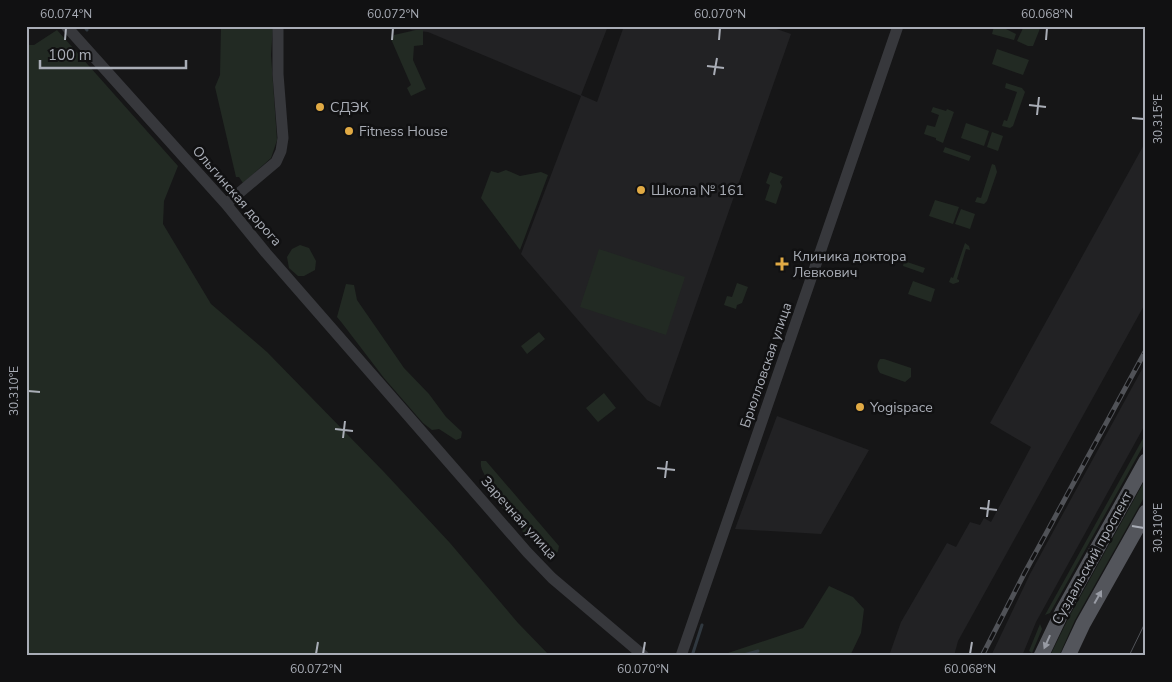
<svg xmlns="http://www.w3.org/2000/svg" width="1172" height="682" font-family="'Nunito Sans',sans-serif">
  <style>
    .built { fill: #222224 }
    .green { fill: #222a23 }
    .lines { fill: none; stroke-linecap: round; stroke-linejoin: round }
    .stream { stroke: #30383f; stroke-width: 3 }
    .minor { stroke: #37383c; stroke-width: 11 }
    .major { stroke: #53555b; stroke-width: 15 }
    .tram { stroke: #505257; stroke-width: 1 }
    .rail-casing { stroke: #505257; stroke-width: 5 }
    .rail { stroke: #111112; stroke-width: 3; stroke-dasharray: 9; stroke-linecap: butt }
    .oneway { fill: #989ba4 }
    .ticks { fill: none; stroke: #a9adb6; stroke-width: 2 }
    .poi-dot { fill: #e1aa44; stroke: #111112; stroke-width: 2 }
    .labels { text-anchor: middle; dominant-baseline: central; stroke-width: 5; stroke-linejoin: round; paint-order: stroke }
    .poi-label { font-size: 14px; fill: #a9adb6; stroke: #111112; text-anchor: start }
    .street-label { font-size: 14px; fill: #a9adb6; stroke: #111112 }
    .neatline { fill: none; stroke: #a9adb6; stroke-width: 2 }
    .ticks-label { font-size: 12px; text-anchor: middle; fill: #a9adb6 }
  </style>
  <rect width="100%" height="100%" fill="#161617"/>
  <!-- built -->
  <path class="built" d="M411,26H608L581,95L597,102L624,26H768L791,34L660,407L647,400L521,254L581,96L428,32L410,30Z
    M1146,141V302L958,641L954,656H889L901,622L947,543L956,547L970,522L980,525L984,518L991,522L1031,447L990,423Z
    M1146,362V423L1036,622L1022,656H991L1030,574Z
    M777,416L869,450L821,534L735,529Z"/>
  <!-- green -->
  <path class="green" d="M221,26H273L271,55L277,140L271,158L243,183L239,177H236L215,87L220,75Z
    M994,26H1000L1016,34L1014,40L992,34Z
    M1024,26H1041L1033,46H1028L1017,41Z
    M57,30L178,166L164,201L163,224L211,304L267,352L384,472L450,543L518,623L550,656H26V45H34Z
    M416,30H423V45L414,46L413,60L426,89L411,96L407,88L411,85L391,39L394,35Z
    M997,49L1029,60L1023,75L992,64Z
    M1006,83L1022,88L1025,92L1013,126L1010,128L1002,126L1004,120L1007,121L1017,92L1005,88Z
    M933,107L946,111L947,109L954,112L943,143L936,140V138L924,134L927,125L935,127L939,115L931,112Z
    M966,123L989,131L984,146L961,138Z
    M992,132L1003,136L998,151L987,147Z
    M945,147L971,156L969,161L943,152Z
    M992,164L995,165L997,172L987,201L984,204L975,202L977,197L981,198Z
    M506,170L520,176L541,172L548,175L520,250L481,198L491,171L498,173Z
    M770,172L783,177L780,182L782,186L776,204L765,200L770,185L766,183Z
    M935,200L959,207L953,224L929,216Z
    M961,209L975,214L970,229L955,224Z
    M965,243L969,246L970,250L966,249L957,279L959,280V282L953,284L949,282L951,277L953,278Z
    M300,245L309,248L316,261L315,270L304,276H298L289,268L287,257L292,249Z
    M599,249L685,277L666,335L580,307Z
    M904,261L925,268L923,273L903,266Z
    M913,281L935,289L931,302L908,294Z
    M737,283L748,287L742,303L737,305L736,309L724,305L727,296L732,297Z
    M346,284L354,285L357,300L404,368L429,394L446,417L462,432L461,438L456,440L439,429L432,430L423,423L384,378L342,323L337,317Z
    M539,332L545,339L527,354L521,346Z
    M880,359H884L911,368V377L905,382L880,373C877,368 876,365 880,359Z
    M604,393L616,408L598,422L586,408Z
    M1146,433V441L1050,613L1045,615Z
    M481,461H486L559,546L558,551L554,558L548,557L524,533L487,490C490,476 479,472 481,461Z
    M1146,478V494L1075,620L1059,656H1050L1069,617Z
    M829,586L853,597L864,609L861,633L850,656H719L803,628Z
    M1040,624L1042,629L1032,653L1029,651Z"/>
  <g class="lines">
    <!-- stream -->
    <path class="stream" d="M84,26L87,30
      M692,656L702,625
      M740,656L758,651"/>
    <!-- minor -->
    <path class="minor" d="M66,26L226,204L266,253L527,552L552,578L644,656
      M226,204L276,162L281,151L283,138L278,74V26
      M681,656L898,26"/>
    <!-- major -->
    <path class="major" d="M1041,656L1062,612L1146,461
      M1068,656L1083,624L1146,512"/>
    <!-- tram -->
    <path class="tram" d="M1129,656L1146,621"/>
    <defs>
      <path id="rail" d="M982,656L1024,574L1146,350"/>
    </defs>
    <!-- rail casing -->
    <use href="#rail" class="rail-casing"/>
    <!-- rail -->
    <use href="#rail" class="rail"/>
  </g>
  <!-- one-way arrows -->
  <defs><path id="oneway-solid" d="M-6-.8H1V-3.2L6.5 0L1 3.2V.8H-6Z" transform="scale(1.25)"/></defs>
  <g class="oneway">
    <use href="#oneway-solid" transform="translate(1098 597) rotate(-61)"/>
    <use href="#oneway-solid" transform="translate(1047 642) rotate(114)"/>
  </g>
  <!-- ticks -->
  <path class="ticks" d="M65,40L66,28M392,40L393,28M719,40L720,28M1046,40L1047,28M707,66L724,68M714,75L717,58M1029,105L1046,107M1037,115L1039,97M1132,118L1144,119M28,391L40,392M335,429L353,431M343,438L345,421M657,468L675,470M665,478L667,461M980,508L997,510M987,517L989,500M1132,526L1144,528M316,654L318,642M643,654L645,642M970,654L972,642"/>
  <!-- markers -->
  <g class="poi-dot">
    <circle cx="320" cy="107" r="5"/>
    <circle cx="349" cy="131" r="5"/>
    <circle cx="641" cy="190" r="5"/>
    <path d="M779.5 256.5h5v5h5v5h-5v5h-5v-5h-5v-5h5z"/>
    <circle cx="860" cy="407" r="5"/>
  </g>
  <g class="labels">
    <!-- poi labels -->
    <g class="poi-label">
      <text x="330" y="107">СДЭК</text>
      <text x="359" y="131">Fitness House</text>
      <text x="651" y="190">Школа № 161</text>
      <text x="793" y="256">Клиника доктора<tspan x="793" dy="16">Левкович</tspan></text>
      <text x="870" y="407">Yogispace</text>
    </g>
    <!-- street labels -->
    <g class="street-label">
      <text transform="translate(237 196) rotate(49)">Ольгинская дорога</text>
      <text transform="translate(766 365) rotate(-71)">Брюлловская улица</text>
      <text transform="translate(519 518) rotate(48)">Заречная улица</text>
      <text transform="translate(1092 558) rotate(-61)">Суздальский проспект</text>
    </g>
  </g>
  <!-- border -->
  <rect width="1172" height="682" fill="none" stroke="#111112" stroke-width="55"/>
  <!-- scale -->
  <path d="M40 60v8h146v-8" fill="none" stroke="#a9adb6" stroke-width="2.5"/>
  <text x="48" y="60" font-size="15" fill="#a9adb6" stroke="#111112" stroke-width="4" paint-order="stroke">100 m</text>
  <rect x="28" y="28" width="1116" height="626" class="neatline"/>
  <g class="ticks-label">
    <text x="66" y="18">60.074°N</text>
    <text x="393" y="18">60.072°N</text>
    <text x="720" y="18">60.070°N</text>
    <text x="1047" y="18">60.068°N</text>
    <text transform="translate(1158 119) rotate(-90)" y="4">30.315°E</text>
    <text transform="translate(14 391) rotate(-90)" y="4">30.310°E</text>
    <text transform="translate(1158 528) rotate(-90)" y="4">30.310°E</text>
    <text x="316" y="673">60.072°N</text>
    <text x="643" y="673">60.070°N</text>
    <text x="970" y="673">60.068°N</text>
  </g>
</svg>
